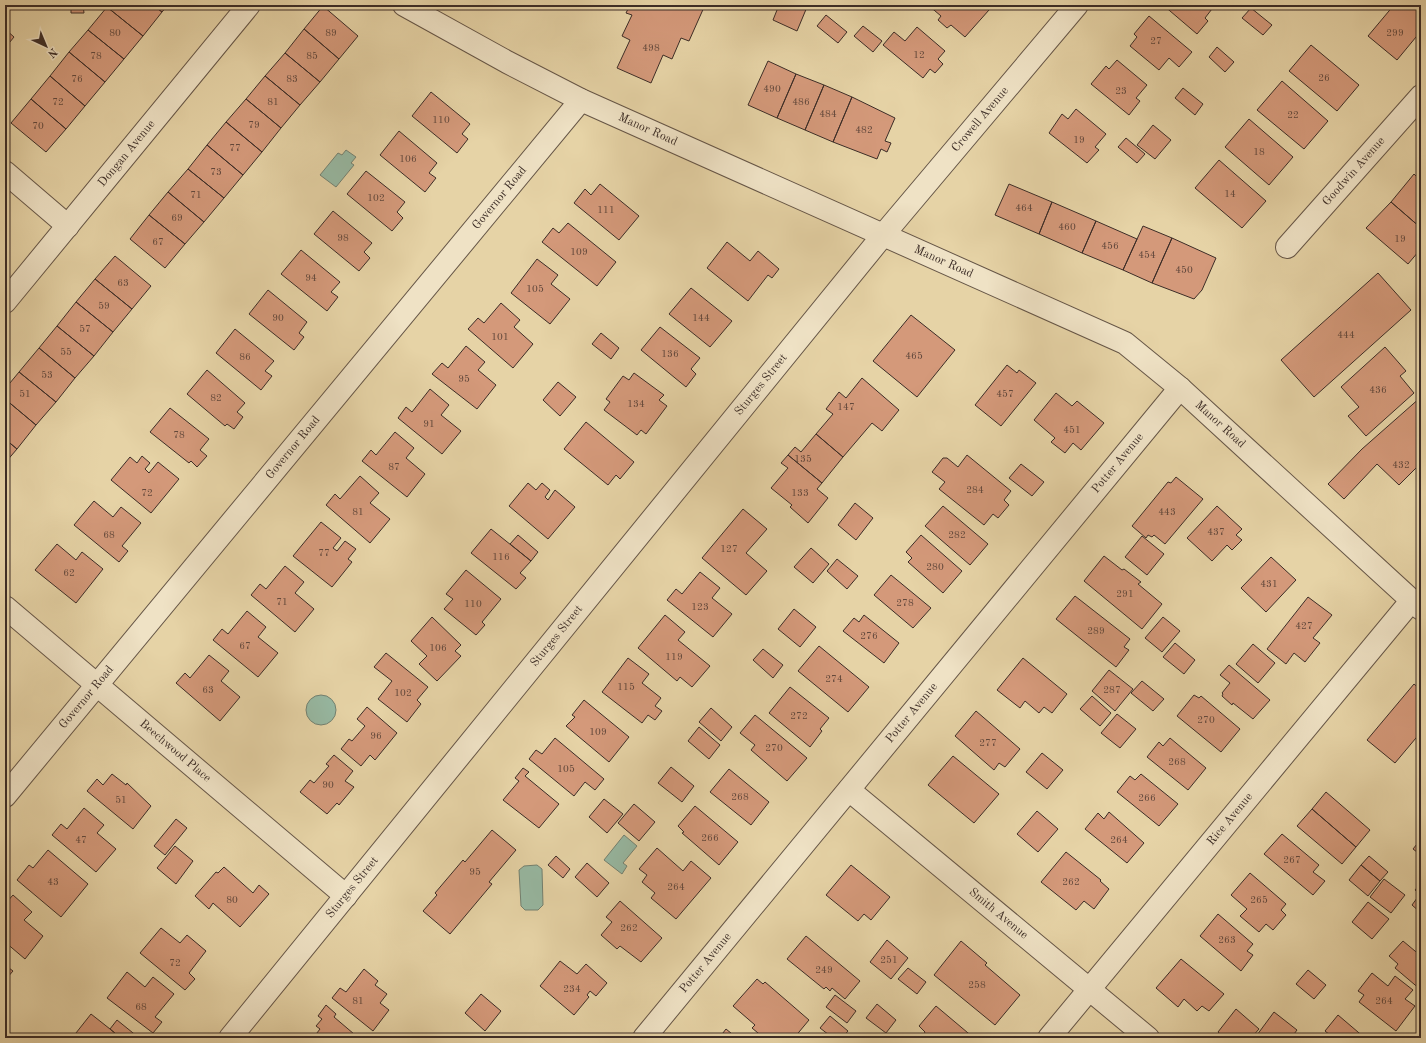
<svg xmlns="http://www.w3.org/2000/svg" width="1426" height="1043" font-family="'Old Standard TT',serif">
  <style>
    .water { fill: #97b9a3; stroke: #738171 }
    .building { fill: #d4997a; stroke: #3c2d27 }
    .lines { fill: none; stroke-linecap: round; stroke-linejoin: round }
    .minor-casing { stroke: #665647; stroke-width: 24 }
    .minor { stroke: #efe2c5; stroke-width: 22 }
    .labels { text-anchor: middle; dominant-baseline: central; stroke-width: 3; stroke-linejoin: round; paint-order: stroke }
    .number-label { font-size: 10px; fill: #62483c }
    .street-label { font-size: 12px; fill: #3c2d27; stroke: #efe2c5 }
  </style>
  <rect width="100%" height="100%" fill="#e6d3a6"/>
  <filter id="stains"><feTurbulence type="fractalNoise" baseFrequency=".005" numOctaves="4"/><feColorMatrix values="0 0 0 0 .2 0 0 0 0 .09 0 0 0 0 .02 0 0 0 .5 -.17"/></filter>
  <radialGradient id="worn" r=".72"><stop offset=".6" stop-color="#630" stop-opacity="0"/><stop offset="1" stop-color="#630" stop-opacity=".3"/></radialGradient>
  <!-- water -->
  <path class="water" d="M346,150L356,157L351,163L354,165L336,187L320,175L338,153L342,155Z
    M306 710a15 15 0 1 1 30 0a15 15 0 1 1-30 0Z
    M624,835L637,846L623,863L627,866L622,874L604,860Z
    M537,865L542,869L543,905L538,910H525L521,906L519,870L524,866Z"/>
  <!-- building -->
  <path class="building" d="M71,5H83L84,13H71Z
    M109,5H153L162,12L143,36L107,7Z
    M153,5H168L162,12Z
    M630,5H705L689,41L681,38L672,59L663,55L651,83L617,68L630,40L622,36L632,15L626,13Z
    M779,5H802L807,7L797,31L773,20Z
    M928,5H982L989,10L965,37L951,25L947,28L938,20L941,16Z
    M1163,5H1215L1205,18L1208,21L1197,34Z
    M1394,5H1421V31L1397,60L1368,36Z
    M323,6L358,36L339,59L304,29Z
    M107,7L143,36L124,59L88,30Z
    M1251,8L1272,25L1263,35L1242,18Z
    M826,15L847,32L838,43L817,26Z
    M1149,16L1192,52L1179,67L1169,58L1159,70L1130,46L1137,37L1134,34Z
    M863,26L882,41L873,52L854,36Z
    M917,27L945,51L938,59L943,64L935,73L930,69L923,78L883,45L894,32L905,41Z
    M5,29L14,37L5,48Z
    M304,29L339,59L320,82L285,53Z
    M88,30L124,59L105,82L69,52Z
    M1311,45L1359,85L1337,111L1289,71Z
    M1217,47L1234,62L1225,72L1209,57Z
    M69,52L105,82L85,106L50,76Z
    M285,53L320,82L300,105L265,76Z
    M1117,60L1147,85L1136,98L1140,101L1129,115L1091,84L1106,66L1109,69Z
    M768,61L796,74L777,118L748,105Z
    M796,74L824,85L805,130L777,118Z
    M50,76L85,106L66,129L31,99Z
    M265,76L300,105L281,128L246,99Z
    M1282,81L1328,121L1304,149L1257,110Z
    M824,85L852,97L833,142L805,130Z
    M1183,88L1203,104L1195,115L1175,98Z
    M431,92L470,124L462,134L468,139L457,153L412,116Z
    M852,97L895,118L885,141L891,143L887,152L881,149L877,159L833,142Z
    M31,99L66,129L46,152L11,123Z
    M246,99L281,128L262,152L226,122Z
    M1076,109L1106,134L1095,147L1099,150L1087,163L1049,133L1062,114L1068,119Z
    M1249,119L1293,157L1269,185L1225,147Z
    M226,122L262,152L243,175L207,145Z
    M1153,125L1171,140L1155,159L1137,145Z
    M399,131L437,163L429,173L436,178L425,192L380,155Z
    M1126,138L1145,154L1137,163L1118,147Z
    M207,145L243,175L224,198L188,169Z
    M1219,160L1266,201L1242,228L1195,188Z
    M188,169L224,198L204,222L168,192Z
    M366,171L405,202L397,212L403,218L392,231L347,194Z
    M1414,174L1421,181V228L1391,202Z
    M600,184L639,216L619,240L574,203L585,189L591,195Z
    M1009,184L1052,202L1039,234L995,215Z
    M168,192L204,222L185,244L149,215Z
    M1052,202L1096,221L1082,253L1039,234Z
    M1391,202L1421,228V252L1419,251L1408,264L1366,228Z
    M333,211L372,243L364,252L370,258L359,271L314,234Z
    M149,215L185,244L165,268L130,239Z
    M1096,221L1137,239L1123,270L1082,253Z
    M568,223L616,262L597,286L542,242L553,228L559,233Z
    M1143,226L1172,238L1152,283L1123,270Z
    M1172,238L1216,258L1202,290L1194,299L1152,283Z
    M727,242L750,261L758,251L779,269L772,278L768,275L748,301L707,268Z
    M301,250L340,282L331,292L338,297L327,311L281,274Z
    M115,256L151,286L132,309L95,279Z
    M537,259L558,275L551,284L570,299L550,324L511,293Z
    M1378,273L1411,310L1314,397L1281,360Z
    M95,279L132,309L113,332L76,302Z
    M691,288L732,321L710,347L669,314Z
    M268,290L307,322L299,333L304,337L294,350L249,314Z
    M76,302L113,332L94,356L57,326Z
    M501,303L520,320L514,327L533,344L513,368L468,329L478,318L484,323Z
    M911,315L955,350L917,397L873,361Z
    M57,326L94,356L75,378L39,348Z
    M660,327L700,358L691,369L696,374L686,387L641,350Z
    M235,329L274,361L265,371L272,376L261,390L216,353Z
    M601,333L619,348L611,359L592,344Z
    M466,346L485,362L478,370L496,385L477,409L432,374L442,363L448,368Z
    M1385,347L1406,371L1400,376L1414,393L1366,436L1348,416L1359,407L1341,387Z
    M39,348L75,378L56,402L19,372Z
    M1007,365L1017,373L1019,370L1036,383L1001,426L975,405Z
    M207,370L245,403L237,412L243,417L234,429L227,424L225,426L187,394Z
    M19,372L56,402L36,425L5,399V389Z
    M634,373L664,395L659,400L667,406L646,434L641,430L637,435L604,410L610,402L606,399L623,376L629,380Z
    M862,378L899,410L882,431L872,423L843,457L816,434L833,414L826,409L839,392L846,398Z
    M558,382L576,397L560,416L543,400Z
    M430,389L449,405L441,415L461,431L442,454L398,418L406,407L412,412Z
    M1056,393L1072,406L1077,401L1104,423L1081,450L1073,443L1065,453L1051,442L1055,438L1034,420Z
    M1421,397V463L1399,485L1377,464L1344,499L1328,484L1362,449Z
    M5,399L36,425L17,449L5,439Z
    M170,408L209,439L200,450L207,456L197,467L191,461L189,463L150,432Z
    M586,422L634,462L620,479L616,475L608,485L564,449Z
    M395,432L414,448L406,458L425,474L407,497L362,461L371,450L376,455Z
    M816,434L843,457L822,483L788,455L795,447L801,452Z
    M5,439L17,449L5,463Z
    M788,455L822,483L817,489L828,498L808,523L790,507L792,505L771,488L788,468L781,463Z
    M967,455L1011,491L1004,500L1009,505L998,518L993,514L984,525L939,489L945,482L932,472L943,458H947L958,467Z
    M142,456L150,463L145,469L149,473L158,462L179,479L151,513L111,480L130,457L137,463Z
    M1021,464L1044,482L1032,496L1009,478Z
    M360,476L379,493L370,503L390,519L370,543L326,505L335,494L340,499Z
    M1176,477L1203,499L1165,544L1154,535L1152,537L1148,535L1146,538L1132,526L1168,482L1171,483Z
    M528,483L536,490L542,483L550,490L545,497L548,500L555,490L575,507L548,539L509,506Z
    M94,501L113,517L121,507L141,523L122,546L128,551L119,562L74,525Z
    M855,503L873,518L856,540L838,525Z
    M943,506L988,544L970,565L925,526Z
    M1217,506L1242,529L1236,535L1242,540L1232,550L1227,545L1212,561L1187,538Z
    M743,509L767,529L746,553L767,571L746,595L702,558Z
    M321,522L341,538L333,548L337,551L345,541L356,549L348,559L352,562L332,587L293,556Z
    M491,529L531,561L520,573L526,578L516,589L471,553Z
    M518,535L538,552L531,561L510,544Z
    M921,535L962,571L943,593L908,562L912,558L906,552Z
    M1142,536L1164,554L1147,575L1125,557Z
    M57,544L76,560L82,552L103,569L76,603L35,570Z
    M811,548L829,564L813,583L794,567Z
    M1104,556L1122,570L1124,569L1141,582L1138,584L1162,604L1142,629L1084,581Z
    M1271,557L1296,580L1266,612L1241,588Z
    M837,559L858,576L847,589L827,571Z
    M285,566L304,582L295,593L314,609L295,632L251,595L260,584L266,589Z
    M466,570L501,599L482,622L485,625L476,635L444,609L453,599L446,594Z
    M700,572L720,588L712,598L732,614L713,637L667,600L676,589L682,594Z
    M891,575L931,608L913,628L874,595Z
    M1075,596L1130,639L1124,647L1129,650L1116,667L1056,619Z
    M1308,597L1332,615L1313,638L1320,643L1305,662L1294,653L1286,664L1267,649Z
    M794,609L816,627L800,647L778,629Z
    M247,611L266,627L258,637L278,653L258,677L213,640L222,629L228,634Z
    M665,615L685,632L678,640L710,666L692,687L680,677L677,681L638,648Z
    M864,615L899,643L884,663L843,631L854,618L859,622Z
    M432,617L461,645L455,651L461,656L437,681L419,664L427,656L411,641Z
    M1163,617L1180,631L1162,652L1145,638Z
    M1175,643L1195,660L1184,674L1163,657Z
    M1253,644L1275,663L1258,683L1236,664Z
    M819,646L869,687L848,712L798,671Z
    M763,649L783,665L773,678L753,660Z
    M386,653L428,687L417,700L421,704L407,722L378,699L392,681L374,667Z
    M209,655L229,671L221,681L240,697L220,721L176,683L185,673L190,678Z
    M628,658L649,674L642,683L661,698L655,706L662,711L655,720L648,715L642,723L602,692Z
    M1023,658L1067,694L1052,713L1044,707L1039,713L1025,701L1020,708L997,690Z
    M1229,665L1270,700L1253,719L1233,703L1232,705L1222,696L1223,694L1222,693L1230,683L1220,675Z
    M1109,670L1133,689L1115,711L1092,691Z
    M1142,681L1164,699L1153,711L1131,693Z
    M1414,684L1421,690V732L1395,763L1367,740Z
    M790,687L829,718L820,729L822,731L810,747L769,713Z
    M1194,695L1199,698L1201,696L1240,729L1221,752L1177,716Z
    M1092,696L1111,713L1100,726L1080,709Z
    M584,700L629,737L609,762L566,726L575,717L572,715Z
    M367,707L397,733L375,760L370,755L361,766L341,749L349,739L352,741L365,726L357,719Z
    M711,708L732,727L721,741L699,722Z
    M976,711L1020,749L1005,767L999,763L994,770L955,736Z
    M1117,714L1136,729L1120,748L1101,733Z
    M755,715L807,758L787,781L751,750L755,745L740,733Z
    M699,727L720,745L709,759L688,741Z
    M555,738L604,779L595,790L585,782L574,796L529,759L536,750L542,754Z
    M1170,738L1206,768L1188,790L1147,757L1159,742L1163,746Z
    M1042,753L1063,770L1047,789L1026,772Z
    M334,755L353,771L345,781L354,787L339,805L337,803L327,814L300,792L310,780L314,783L329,766L326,764Z
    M953,756L999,794L974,823L928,785Z
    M671,767L694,786L682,802L658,783Z
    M523,768L529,772L525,776L559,804L539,828L503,800L519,781L515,778Z
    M729,769L769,802L751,825L710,792Z
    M112,774L126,785L127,783L151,806L133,829L87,791L97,779L103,785Z
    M1141,774L1178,804L1159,826L1117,792L1130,776L1135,780Z
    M1326,792L1370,830L1356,847L1312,809Z
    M604,799L623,814L607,833L589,817Z
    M634,804L655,822L639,841L618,823Z
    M695,806L738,842L719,865L682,833L684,832L678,826Z
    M84,808L104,825L97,833L116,849L96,872L52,835L61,824L67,829Z
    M1312,809L1356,847L1342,864L1297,826Z
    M1037,811L1058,829L1038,852L1017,834Z
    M1109,812L1144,843L1127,863L1085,829L1098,813L1104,819Z
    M176,819L187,828L165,855L154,846Z
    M492,830L516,850L489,882L492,884L450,934L423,911L437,895L435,893L463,860L465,862Z
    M1282,834L1319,865L1313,872L1325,881L1313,895L1264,854Z
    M1421,839V855L1413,849Z
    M175,846L193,861L176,884L157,868Z
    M657,848L683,871L691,861L711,878L676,919L651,898L655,893L642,882L647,875L639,869Z
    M48,850L88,884L61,917L17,880L29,865L33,868Z
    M1066,852L1101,880L1100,881L1109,889L1094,909L1084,901L1076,910L1041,882Z
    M556,856L570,869L563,878L548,865Z
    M1369,856L1388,872L1380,881L1361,865Z
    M587,863L609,883L597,897L575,877Z
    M851,865L890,897L871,920L864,914L858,921L826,895Z
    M1361,865L1380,881L1368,896L1349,880Z
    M224,867L253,893L259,885L269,894L240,927L213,903L209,909L195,896L216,872L218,873Z
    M1250,873L1286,904L1281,910L1286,915L1273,930L1266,924L1259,932L1240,916L1247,909L1231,895Z
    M1384,879L1405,895L1391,913L1370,897Z
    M1421,883V913L1412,905L1420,894L1415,890Z
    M13,895L32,912L24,920L43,936L25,959L5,942V904Z
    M620,901L662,938L641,962L620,946L617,949L601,935L612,922L606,917Z
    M1368,902L1389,919L1372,939L1352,922Z
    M1218,914L1253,944L1247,951L1253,955L1241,971L1200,936Z
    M161,928L180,943L187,935L206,951L189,973L195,979L185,990L140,953Z
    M806,936L860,981L845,999L832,988L830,991L826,987L824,989L787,959Z
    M887,940L908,958L891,979L870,962Z
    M961,941L987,963L985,965L1020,995L995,1025L934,975Z
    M1403,941L1421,956V990L1395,968L1398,964L1389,956Z
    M1181,959L1224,994L1209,1011L1202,1006L1197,1011L1184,999L1178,1007L1156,988Z
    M560,961L577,974L586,964L607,983L596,996L590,991L587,995L589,997L574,1015L540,986Z
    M5,965L13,971L6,979L9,981L5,985Z
    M908,968L926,982L917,994L898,979Z
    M364,969L378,981L375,985L387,994L380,1003L389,1010L373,1031L332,998L340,988L346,992Z
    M1308,970L1326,985L1314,999L1296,984Z
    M127,972L145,987L153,977L174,994L155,1017L162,1022L153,1033L107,998Z
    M1372,973L1388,986L1395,976L1413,990L1405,999L1415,1006L1396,1031L1359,1002L1364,995L1358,991Z
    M757,979L763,984L765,982L809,1020L794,1038H764L752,1028L755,1025L733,1006Z
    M481,994L501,1011L485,1031L465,1013Z
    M835,995L856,1011L847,1023L826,1007Z
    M877,1004L896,1020L886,1033L866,1018Z
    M326,1005L336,1014L334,1017L354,1034L351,1038H313L320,1029L316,1026L322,1019L318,1016Z
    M936,1006L974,1038H929L924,1034L925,1032L919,1026Z
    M1236,1009L1259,1029L1251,1038H1225L1218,1032Z
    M1274,1012L1297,1030L1291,1038H1260L1257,1035Z
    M91,1014L110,1029L121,1038H72Z
    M1338,1015L1365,1038H1328L1330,1035L1325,1031Z
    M830,1016L848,1031L842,1038H833L820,1028Z
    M117,1020L138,1037L137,1038H121L110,1029Z
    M726,1029L737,1038H719Z"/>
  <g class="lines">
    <defs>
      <g id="minor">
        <path id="s1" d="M404,5L507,62L581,100L1125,343L1180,388L1421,609"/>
        <path d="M5,172L68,226"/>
        <path id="s2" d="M1287,247L1421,96"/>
        <path id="s3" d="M5,302L249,5"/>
        <path id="s4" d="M5,607L346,896"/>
        <path id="s5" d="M849,790L1148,1038"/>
        <path id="s6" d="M5,796L581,100"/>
        <path id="s7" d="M230,1038L884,234L1077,5"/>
        <path id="s8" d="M644,1038L1180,388"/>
        <path id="s9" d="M1049,1038L1412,600"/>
      </g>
    </defs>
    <!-- minor casing -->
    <use href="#minor" class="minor-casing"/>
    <!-- minor -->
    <use href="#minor" class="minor"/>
  </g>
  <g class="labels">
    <!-- number labels -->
    <g class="number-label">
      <text x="115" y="33">80</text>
      <text x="331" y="33">89</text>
      <text x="1395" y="33">299</text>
      <text x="1156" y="41">27</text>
      <text x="651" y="48">498</text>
      <text x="919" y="55">12</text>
      <text x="96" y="56">78</text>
      <text x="312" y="56">85</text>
      <text x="1324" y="78">26</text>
      <text x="77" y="79">76</text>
      <text x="292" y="79">83</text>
      <text x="772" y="89">490</text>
      <text x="1121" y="91">23</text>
      <text x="58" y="102">72</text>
      <text x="273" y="102">81</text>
      <text x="801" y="102">486</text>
      <text x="828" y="114">484</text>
      <text x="1293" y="115">22</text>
      <text x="441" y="120">110</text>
      <text x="254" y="125">79</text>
      <text x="38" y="126">70</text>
      <text x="864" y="130">482</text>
      <text x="1079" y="140">19</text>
      <text x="235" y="148">77</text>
      <text x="1259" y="152">18</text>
      <text x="408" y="159">106</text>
      <text x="216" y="172">73</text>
      <text x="1230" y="194">14</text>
      <text x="196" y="195">71</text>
      <text x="376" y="198">102</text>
      <text x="1024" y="208">464</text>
      <text x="606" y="210">111</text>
      <text x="177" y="218">69</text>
      <text x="1067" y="227">460</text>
      <text x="343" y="238">98</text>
      <text x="1400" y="239">19</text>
      <text x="158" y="242">67</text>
      <text x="1110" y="246">456</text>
      <text x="579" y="252">109</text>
      <text x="1147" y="255">454</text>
      <text x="1184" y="270">450</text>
      <text x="311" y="278">94</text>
      <text x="123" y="283">63</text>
      <text x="535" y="289">105</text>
      <text x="104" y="306">59</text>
      <text x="278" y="318">90</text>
      <text x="701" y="318">144</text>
      <text x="85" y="329">57</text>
      <text x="1346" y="335">444</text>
      <text x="500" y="337">101</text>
      <text x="66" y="352">55</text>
      <text x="670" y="354">136</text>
      <text x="914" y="356">465</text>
      <text x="245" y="357">86</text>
      <text x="47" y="375">53</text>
      <text x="464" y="379">95</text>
      <text x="1378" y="390">436</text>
      <text x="25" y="394">51</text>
      <text x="1005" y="394">457</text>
      <text x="216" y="398">82</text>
      <text x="636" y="404">134</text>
      <text x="846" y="407">147</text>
      <text x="429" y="424">91</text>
      <text x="1072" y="430">451</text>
      <text x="179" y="435">78</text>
      <text x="803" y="459">135</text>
      <text x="1401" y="465">432</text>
      <text x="394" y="467">87</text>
      <text x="975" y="490">284</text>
      <text x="147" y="493">72</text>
      <text x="800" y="493">133</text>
      <text x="358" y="512">81</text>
      <text x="1167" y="512">443</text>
      <text x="1216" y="532">437</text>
      <text x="109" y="535">68</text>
      <text x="957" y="535">282</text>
      <text x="729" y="549">127</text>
      <text x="324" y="553">77</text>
      <text x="501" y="557">116</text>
      <text x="935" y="567">280</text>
      <text x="69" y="573">62</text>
      <text x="1269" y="584">431</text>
      <text x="1125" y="594">291</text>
      <text x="282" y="602">71</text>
      <text x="905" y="603">278</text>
      <text x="473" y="604">110</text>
      <text x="700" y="607">123</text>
      <text x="1304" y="626">427</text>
      <text x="1096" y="631">289</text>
      <text x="869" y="636">276</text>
      <text x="245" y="646">67</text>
      <text x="438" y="648">106</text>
      <text x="674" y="657">119</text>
      <text x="834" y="679">274</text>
      <text x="626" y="687">115</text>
      <text x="208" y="690">63</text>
      <text x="1112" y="690">287</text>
      <text x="403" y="693">102</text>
      <text x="799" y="716">272</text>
      <text x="1206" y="720">270</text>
      <text x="598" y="732">109</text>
      <text x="376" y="736">96</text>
      <text x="988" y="743">277</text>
      <text x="774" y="748">270</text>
      <text x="1177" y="762">268</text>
      <text x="566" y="769">105</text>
      <text x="328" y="785">90</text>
      <text x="740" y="797">268</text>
      <text x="1147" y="798">266</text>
      <text x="121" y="800">51</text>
      <text x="710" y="838">266</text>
      <text x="81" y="840">47</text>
      <text x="1119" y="840">264</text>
      <text x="1292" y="860">267</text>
      <text x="475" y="872">95</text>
      <text x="53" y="882">43</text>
      <text x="1071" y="882">262</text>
      <text x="676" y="887">264</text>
      <text x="232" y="900">80</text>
      <text x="1259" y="900">265</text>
      <text x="629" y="928">262</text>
      <text x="1227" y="940">263</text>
      <text x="889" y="960">251</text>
      <text x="175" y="963">72</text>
      <text x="824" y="970">249</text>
      <text x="977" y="985">258</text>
      <text x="572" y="989">234</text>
      <text x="358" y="1001">81</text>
      <text x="1384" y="1001">264</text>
      <text x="141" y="1007">68</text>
    </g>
    <!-- street labels -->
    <g class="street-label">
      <text stroke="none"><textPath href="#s7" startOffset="1186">Crowell Avenue</textPath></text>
      <text stroke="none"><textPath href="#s1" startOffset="274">Manor Road</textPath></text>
      <text stroke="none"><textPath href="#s3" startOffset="192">Dongan Avenue</textPath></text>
      <text stroke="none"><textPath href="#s2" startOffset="101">Goodwin Avenue</textPath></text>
      <text stroke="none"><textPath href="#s6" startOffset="776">Governor Road</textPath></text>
      <text stroke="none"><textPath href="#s1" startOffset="598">Manor Road</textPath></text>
      <text stroke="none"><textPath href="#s7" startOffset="842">Sturges Street</textPath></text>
      <text stroke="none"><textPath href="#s1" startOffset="922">Manor Road</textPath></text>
      <text stroke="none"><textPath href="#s6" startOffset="452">Governor Road</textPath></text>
      <text stroke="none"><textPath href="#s8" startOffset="745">Potter Avenue</textPath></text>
      <text stroke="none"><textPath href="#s7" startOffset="518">Sturges Street</textPath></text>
      <text stroke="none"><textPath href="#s6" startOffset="128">Governor Road</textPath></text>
      <text stroke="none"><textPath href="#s8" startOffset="421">Potter Avenue</textPath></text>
      <text stroke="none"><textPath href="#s4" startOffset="223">Beechwood Place</textPath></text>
      <text stroke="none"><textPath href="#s9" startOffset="284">Rice Avenue</textPath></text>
      <text stroke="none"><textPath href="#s7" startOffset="194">Sturges Street</textPath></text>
      <text stroke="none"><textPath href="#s5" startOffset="194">Smith Avenue</textPath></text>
      <text stroke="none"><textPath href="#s8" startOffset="97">Potter Avenue</textPath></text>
    </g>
  </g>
  <!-- margin -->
  <rect width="1426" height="1043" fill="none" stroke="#e6d3a6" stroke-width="20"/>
  <rect x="6" y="6" width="1414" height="1031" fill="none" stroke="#3c2d27" stroke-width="2"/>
  <rect x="10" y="10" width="1406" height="1023" fill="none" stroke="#3c2d27"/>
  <!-- north arrow -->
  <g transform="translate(46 46) rotate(136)" stroke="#efe2c5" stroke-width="3" paint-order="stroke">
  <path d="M0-3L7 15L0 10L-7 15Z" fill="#3c2d27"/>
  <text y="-6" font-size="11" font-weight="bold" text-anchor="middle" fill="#3c2d27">N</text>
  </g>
  <rect width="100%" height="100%" filter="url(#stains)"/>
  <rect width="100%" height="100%" fill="url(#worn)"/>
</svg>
